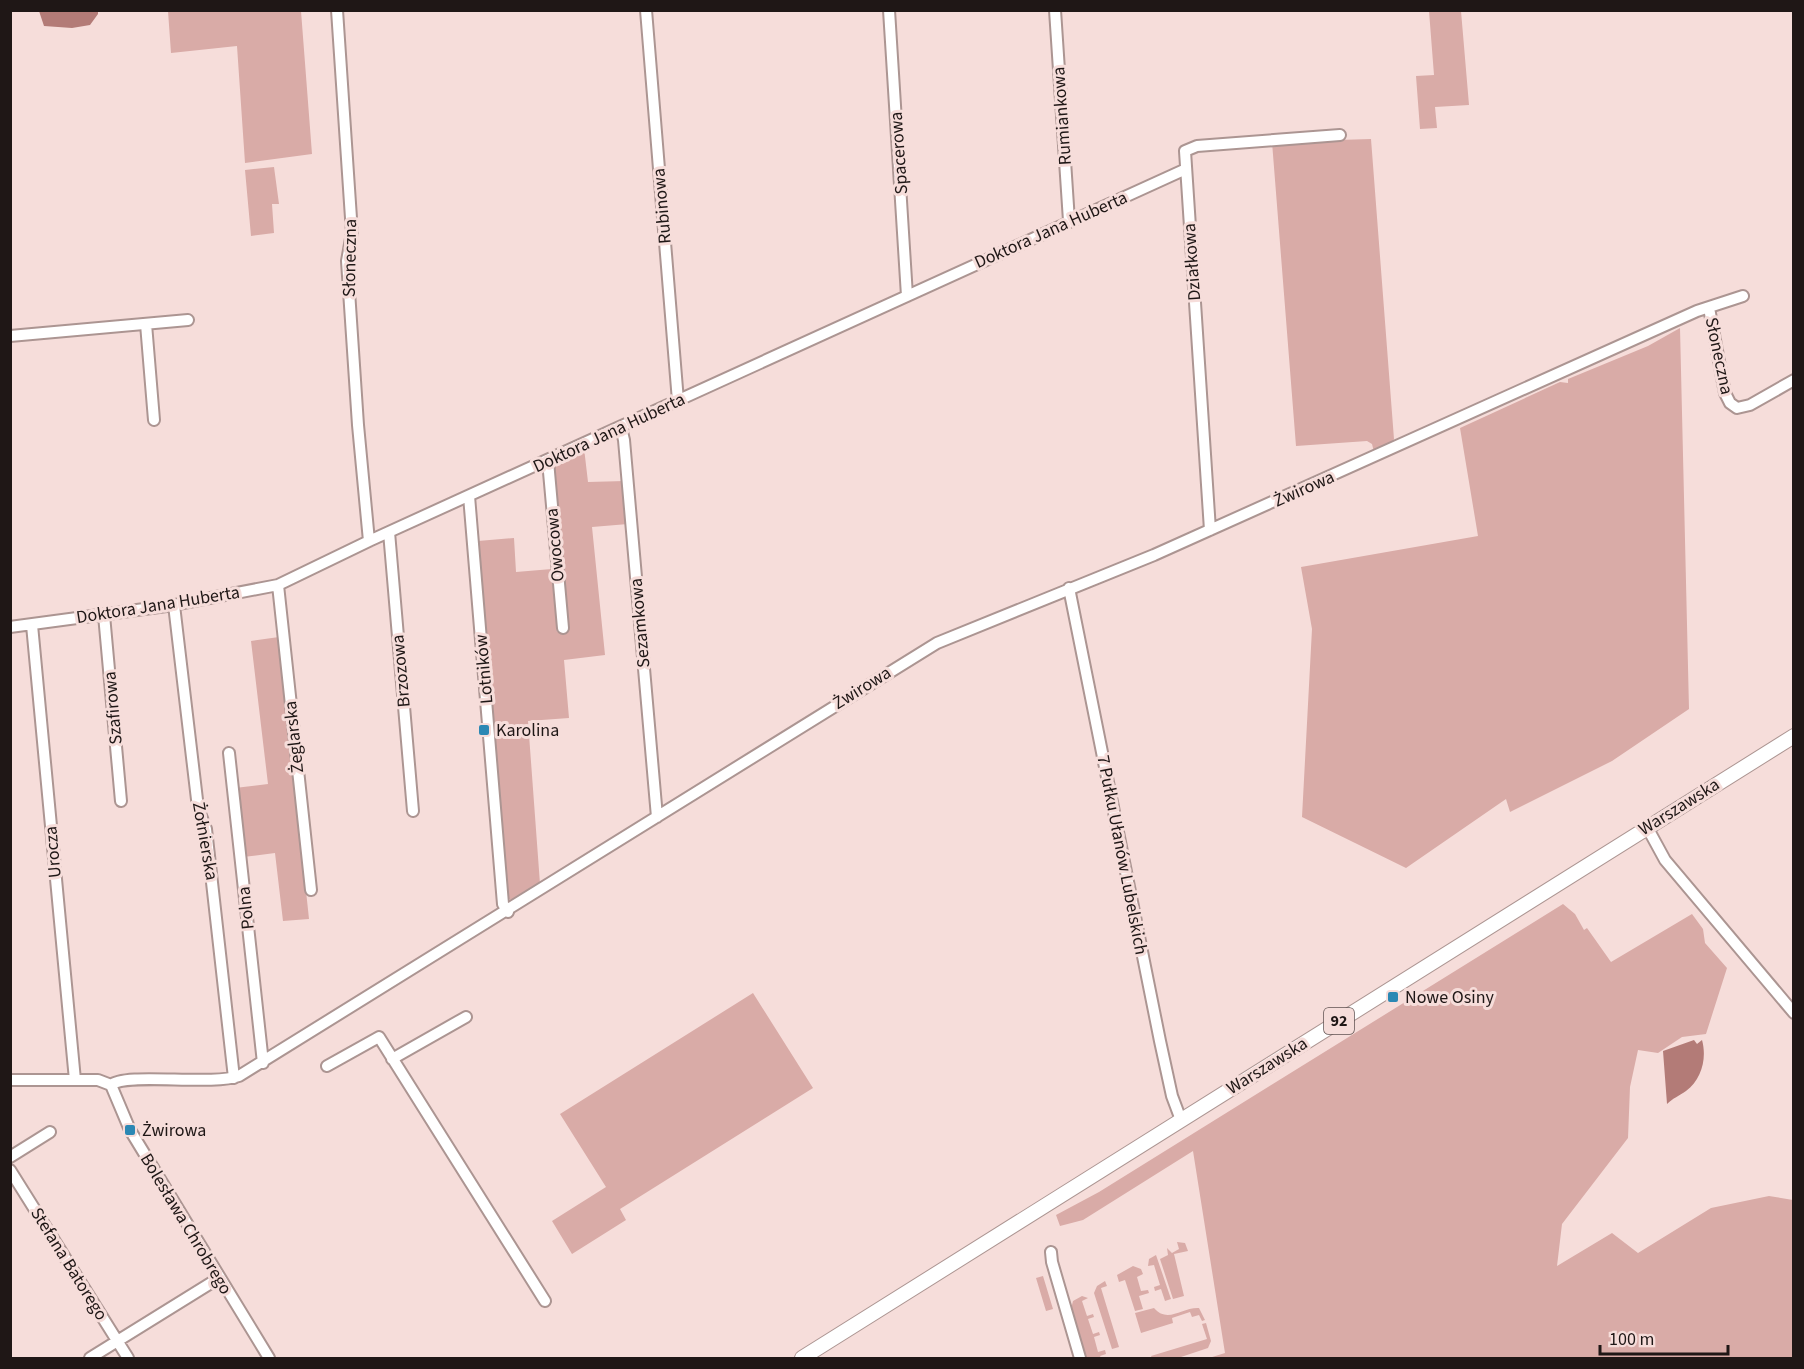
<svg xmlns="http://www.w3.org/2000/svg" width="1804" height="1369" font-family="'Source Sans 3',sans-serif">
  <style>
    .green { fill: #d9aba7 }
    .water { fill: #b37b77 }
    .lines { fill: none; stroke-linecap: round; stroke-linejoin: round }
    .minor-casing { stroke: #ac9592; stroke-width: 14 }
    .major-casing { stroke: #ac9592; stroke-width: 16 }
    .minor { stroke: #fff; stroke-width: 10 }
    .major { stroke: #fff; stroke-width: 14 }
    .poi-dot { fill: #2b88b4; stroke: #f6ddda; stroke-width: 2 }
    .labels { text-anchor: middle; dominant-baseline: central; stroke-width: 6; stroke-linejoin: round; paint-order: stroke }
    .shield { fill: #f6ddda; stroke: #605251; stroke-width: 1.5 }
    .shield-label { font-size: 16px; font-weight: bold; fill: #1f1716 }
    .street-label { font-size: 18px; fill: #1f1716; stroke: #f6ddda }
    .poi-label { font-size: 18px; fill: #1f1716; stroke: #f6ddda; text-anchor: start }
  </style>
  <rect width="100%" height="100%" fill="#f6ddda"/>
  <!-- green -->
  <path class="green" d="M168,11H301L312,154L245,163L237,46L171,53Z
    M1429,11H1461L1469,105L1435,107L1437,128L1420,129L1416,76L1434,75Z
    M1371,139L1394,439L1391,445L1374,452L1372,444L1367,441L1296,446L1272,142Z
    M274,167L279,204H272L274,233L251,236L245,170Z
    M1680,328L1689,709L1612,761L1510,812L1506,799L1406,868L1302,817L1312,629L1301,567L1478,536L1460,428L1560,382L1568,383V379L1648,346Z
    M584,448L588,482L625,481L628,524L592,527L605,655L564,660L569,718L528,721L540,884L513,901L507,898L478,541L514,538L516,572L552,569L557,632L567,631L554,468L557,461Z
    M279,637L309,919L283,921L275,853L243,857L235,788L268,784L251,641Z
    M1563,904L1575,914L1584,930L1587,928L1611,962L1692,914L1703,929L1705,943L1727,968L1706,1034L1682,1037L1658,1053L1638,1050L1630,1087L1628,1138L1562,1224L1557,1266L1612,1233L1638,1253L1711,1208L1769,1196L1793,1200V1358H1209L1225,1353L1193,1151L1083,1220L1060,1226L1056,1215L1099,1192Z
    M753,993L813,1088L620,1209L626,1220L572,1254L552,1221L606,1187L560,1114Z
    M1177,1242L1185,1243L1188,1251L1174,1254L1184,1296L1173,1299L1160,1259L1168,1255L1167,1248L1172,1253L1179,1249Z
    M1156,1255L1171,1299L1165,1301L1161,1289L1155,1291L1154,1287L1160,1285L1154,1265L1148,1266L1149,1259Z
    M1133,1266L1141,1269L1143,1274L1137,1277L1141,1291L1148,1290L1149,1293L1139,1296L1143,1309L1135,1311L1125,1280L1119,1282L1117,1275Z
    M1043,1276L1053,1309L1046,1311L1036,1278Z
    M1105,1281L1107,1286L1101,1288L1119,1347L1112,1349L1094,1293L1097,1286Z
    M1082,1296L1088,1298L1082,1301L1087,1316L1093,1314L1094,1317L1088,1319L1093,1334L1099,1332L1100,1335L1094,1337L1098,1352L1105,1350L1106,1354L1100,1356L1101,1358H1085L1071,1309L1073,1301Z
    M1154,1308C1168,1324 1182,1307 1199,1308L1205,1320L1202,1321L1199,1315L1192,1317L1190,1312L1172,1318L1173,1323L1141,1333L1135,1313Z
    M1206,1323L1211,1341L1208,1348L1178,1358H1152L1151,1356L1207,1339L1202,1324Z"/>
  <!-- water -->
  <path class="water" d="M39,11H98V14L90,25L72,28L44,26Z
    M1694,1040L1697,1044L1702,1040C1707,1058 1702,1079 1686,1091C1679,1096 1673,1098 1667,1104L1663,1051Z"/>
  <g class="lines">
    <defs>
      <path id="minor" d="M337,10L352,233L347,261L358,425L369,541
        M646,10L678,401
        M889,10L907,296
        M1055,10L1069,221
        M1709,308L1725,393L1730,403L1737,408L1750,405L1794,380
        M146,324L154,420
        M10,336L188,320
        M621,428L624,440L657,817
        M548,461L563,628
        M469,496L503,904L508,912
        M1210,530L1185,151L1197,146L1340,135
        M389,532L413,811
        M278,585L311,890
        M1069,588L1160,1041L1172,1096L1181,1120
        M174,605L198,808L206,829L234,1078
        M104,615L121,801
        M32,625L75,1080
        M10,627L174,605L278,585L369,541L1186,169
        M229,753L263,1063
        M1647,827L1665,860L1794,1013
        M392,1059L466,1017
        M327,1066L379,1037L545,1301
        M10,1080H98L111,1085
        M111,1085C125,1072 211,1086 239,1076L937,643L1154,555L1697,311L1743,296
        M111,1085L130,1130L269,1358
        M10,1157L50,1132
        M10,1170L128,1358
        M1051,1252L1052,1262L1080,1358
        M90,1358L219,1278"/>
      <path id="major" d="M802,1358L1794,736"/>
    </defs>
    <!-- minor casing -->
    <use href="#minor" class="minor-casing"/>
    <!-- major casing -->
    <use href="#major" class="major-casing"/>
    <!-- minor -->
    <use href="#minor" class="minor"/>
    <!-- major -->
    <use href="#major" class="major"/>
  </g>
  <!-- markers -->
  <g class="poi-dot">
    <rect x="478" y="724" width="12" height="12" rx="3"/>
    <rect x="1387" y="991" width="12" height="12" rx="3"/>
    <rect x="124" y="1124" width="12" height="12" rx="3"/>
  </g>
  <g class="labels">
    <!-- shield labels -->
    <rect class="shield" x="1324" y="1008" width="30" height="26" rx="4.5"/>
    <g class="shield-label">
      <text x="1339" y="1021">92</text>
    </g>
    <!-- street labels -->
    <g class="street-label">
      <text transform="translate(1062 116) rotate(-94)">Rumiankowa</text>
      <text transform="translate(899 153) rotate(-94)">Spacerowa</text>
      <text transform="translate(662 206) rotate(-95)">Rubinowa</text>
      <text transform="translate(1051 230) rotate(-24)">Doktora Jana Huberta</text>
      <text transform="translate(350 258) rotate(-89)">Słoneczna</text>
      <text transform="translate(1192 262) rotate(-94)">Działkowa</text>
      <text transform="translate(1719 356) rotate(78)">Słoneczna</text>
      <text transform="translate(609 433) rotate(-25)">Doktora Jana Huberta</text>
      <text transform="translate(1304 489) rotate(-24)">Żwirowa</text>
      <text transform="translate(555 545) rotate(-95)">Owocowa</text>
      <text transform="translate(158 605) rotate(-9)">Doktora Jana Huberta</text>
      <text transform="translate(640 623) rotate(-95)">Sezamkowa</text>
      <text transform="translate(484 669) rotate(-95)">Lotników</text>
      <text transform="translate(401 671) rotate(-95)">Brzozowa</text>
      <text transform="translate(862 688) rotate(-32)">Żwirowa</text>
      <text transform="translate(113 708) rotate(-95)">Szafirowa</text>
      <text transform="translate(294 737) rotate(-96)">Żeglarska</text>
      <text transform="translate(1679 807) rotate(-32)">Warszawska</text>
      <text transform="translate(205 841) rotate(80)">Żołnierska</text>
      <text transform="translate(53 852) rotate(-95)">Urocza</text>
      <text transform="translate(1122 855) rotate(79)">7 Pułku Ułanów Lubelskich</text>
      <text transform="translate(246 908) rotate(-96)">Polna</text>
      <text transform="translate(1267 1066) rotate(-32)">Warszawska</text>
      <text transform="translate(186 1224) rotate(59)">Bolesława Chrobrego</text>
      <text transform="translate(69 1264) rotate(58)">Stefana Batorego</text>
    </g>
    <!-- poi labels -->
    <g class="poi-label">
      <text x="496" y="730">Karolina</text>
      <text x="1405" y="997">Nowe Osiny</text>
      <text x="142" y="1130">Żwirowa</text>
    </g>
  </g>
  <!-- border -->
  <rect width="1804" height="1369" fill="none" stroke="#1f1716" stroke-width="24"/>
  <!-- scale -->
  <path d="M1600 1345v9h128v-9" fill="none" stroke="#1f1716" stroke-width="3"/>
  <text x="1609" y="1345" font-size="18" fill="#1f1716" stroke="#f6ddda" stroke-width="4.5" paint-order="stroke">100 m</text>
</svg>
